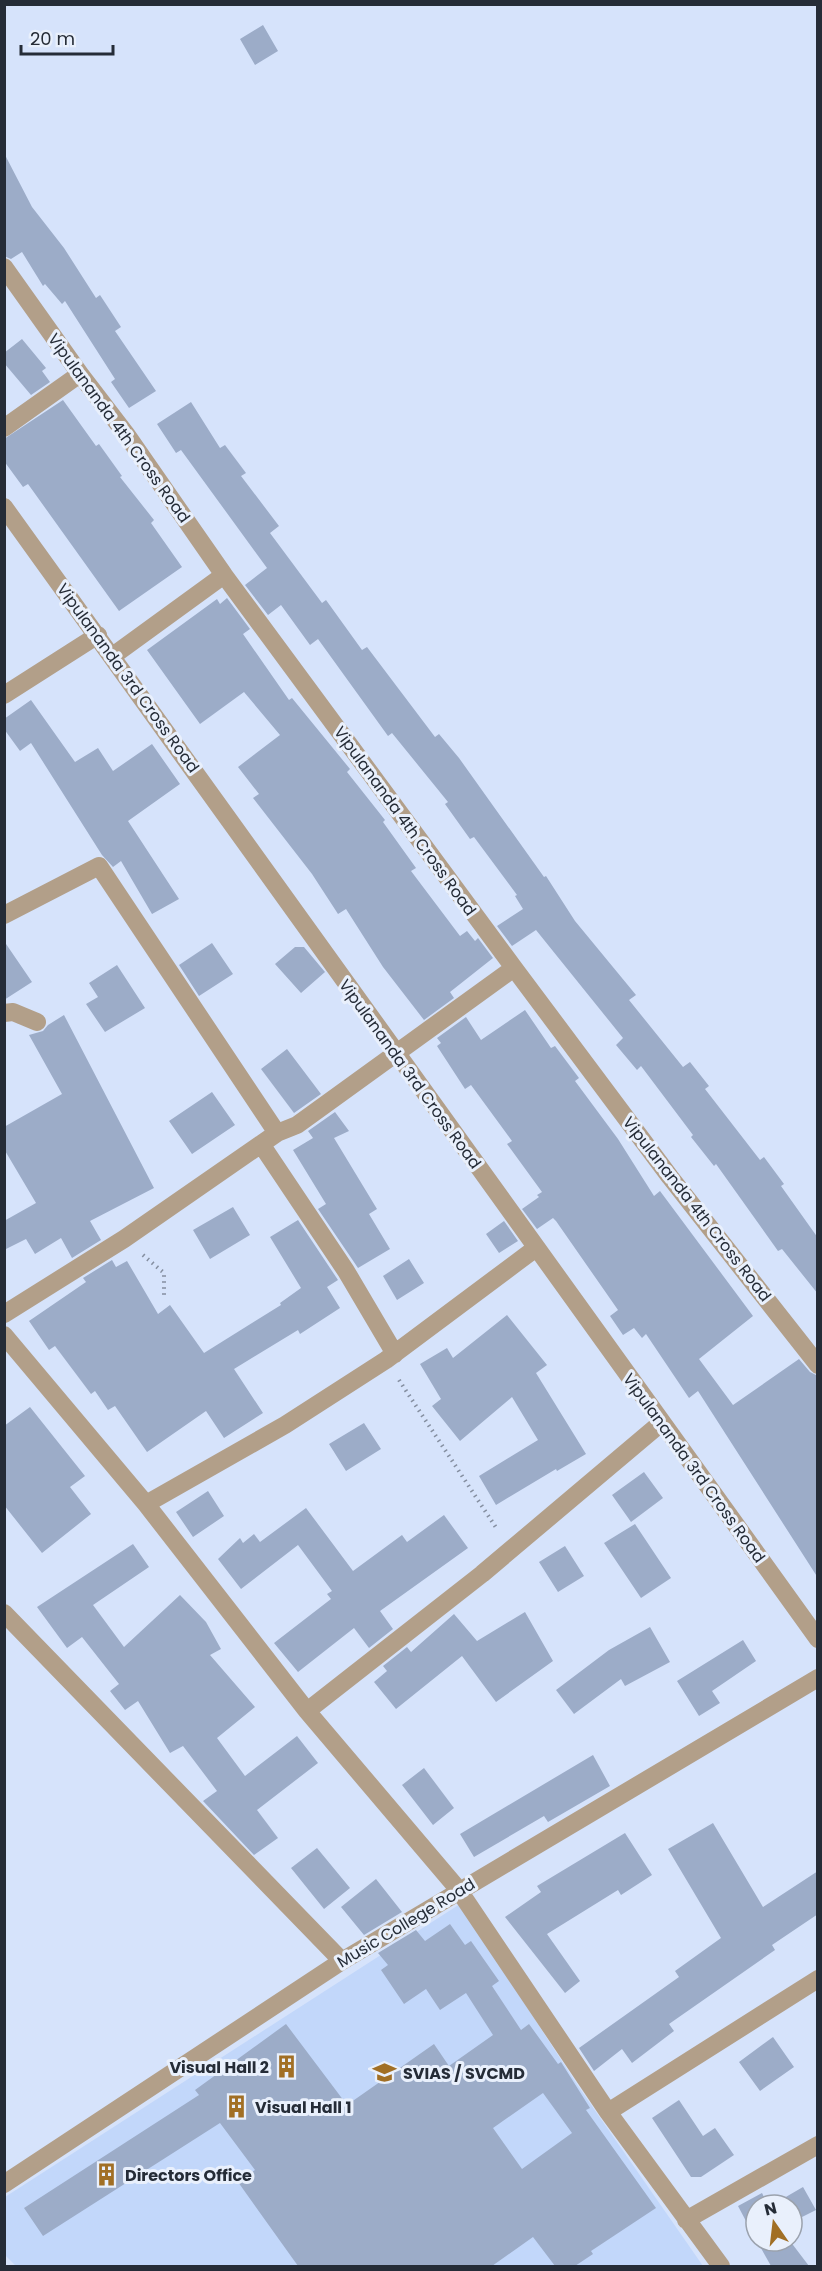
<svg xmlns="http://www.w3.org/2000/svg" width="822" height="2271" font-family="Poppins,sans-serif">
  <style>
    .built { fill: #c2d7fa }
    .building { fill: #9cacc8; fill-rule: evenodd }
    .lines { fill: none; stroke-linecap: round; stroke-linejoin: round }
    .path { stroke: #858fa1; stroke-width: 4; stroke-dasharray: 1.5 4.5; stroke-linecap: butt }
    .minor { stroke: #b29f89; stroke-width: 18 }
    .labels { text-anchor: middle; dominant-baseline: central; stroke-width: 6; stroke-linejoin: round; paint-order: stroke }
    .street-label { font-size: 16px; fill: #252c37; stroke: #e9f0fc }
    .poi-label { font-size: 16px; font-weight: bold; fill: #252c37; stroke: #e9f0fc; text-anchor: start }
  </style>
  <rect width="100%" height="100%" fill="#d6e3fb"/>
  <!-- built -->
  <path class="built" d="M460,1904L578,2086L703,2266H16L5,2255V2197Z"/>
  <!-- building -->
  <path class="building" d="M263,25L278,51L255,65L240,39Z
    M4,153L32,207L64,248L96,298L100,295L121,327L115,331L156,391L129,408L111,382L115,379L65,301L62,304L45,284L43,286L22,252L11,259L4,256Z
    M22,339L46,368L42,371L50,382L31,395L4,363V353Z
    M63,400L96,446L99,444L122,476L120,477L154,520L151,523L182,567L119,611L28,484L23,487L4,461V439Z
    M191,402L220,448L225,445L246,473L241,476L279,526L270,533L322,603L326,600L362,650L367,647L435,737L439,734L459,758L544,877L546,876L575,921L636,995L629,1000L683,1067L690,1062L709,1086L705,1089L760,1160L764,1157L784,1184L781,1186L818,1238V1294L782,1249L778,1251L716,1164L714,1166L691,1137L693,1135L641,1066L637,1070L616,1045L623,1038L536,930L512,946L497,926L523,909L515,896L517,895L474,837L470,839L445,804L448,802L392,733L388,736L318,639L310,645L281,605L268,615L245,585L267,568L181,450L176,453L157,424Z
    M227,598L250,629L243,634L289,700L292,698L350,769L347,772L385,820L383,822L416,868L411,871L460,936L467,931L475,941L478,938L493,958L450,992L454,998L424,1020L383,967L346,909L338,914L312,874L253,798L259,794L238,767L280,735L244,692L200,724L147,650L217,599L220,604Z
    M31,700L75,762L98,748L113,771L152,744L180,784L128,821L179,899L152,914L121,861L113,867L102,855L31,743L20,751L4,729V719Z
    M4,941L32,982L4,1000Z
    M212,943L233,974L199,996L179,965Z
    M295,947H304L325,972L301,993L275,964Z
    M117,965L145,1008L105,1032L86,1004L98,997L89,983Z
    M525,1010L551,1048L555,1046L579,1078L575,1081L618,1139L654,1196L660,1191L753,1316L699,1359L733,1405L799,1359L810,1372L818,1376V1578L698,1391L689,1398L646,1334L642,1338L634,1328L623,1335L610,1316L618,1310L556,1221L553,1218L537,1229L522,1209L539,1197L537,1195L542,1192L507,1144L512,1141L471,1085L465,1089L437,1046L441,1043L437,1038L466,1017L481,1040Z
    M64,1015L154,1188L90,1221L101,1240L72,1258L61,1238L35,1254L26,1239L4,1250V1221L36,1203L4,1149V1127L62,1094L29,1035L43,1031L48,1025Z
    M287,1049L321,1094L294,1113L261,1069Z
    M212,1092L235,1125L192,1154L169,1121Z
    M335,1112L349,1131L334,1138L377,1209L369,1214L390,1249L358,1268L318,1209L326,1204L293,1150L313,1138L308,1131Z
    M233,1207L250,1235L210,1259L193,1230Z
    M298,1220L338,1280L327,1287L340,1308L300,1334L298,1330L234,1369L263,1413L224,1438L206,1411L147,1452L115,1406L108,1410L95,1391L91,1394L55,1346L49,1350L29,1321L86,1282L83,1278L112,1260L116,1267L127,1261L158,1314L170,1305L204,1353L281,1305L280,1303L301,1288L270,1237Z
    M504,1221L518,1241L499,1253L486,1234Z
    M409,1259L424,1283L397,1300L383,1276Z
    M507,1315L547,1365L536,1373L586,1454L557,1471L556,1469L496,1505L479,1476L538,1440L512,1397L460,1441L432,1406L441,1399L420,1364L447,1348L453,1358Z
    M30,1407L85,1476L70,1487L91,1514L42,1553L4,1505V1426Z
    M364,1423L381,1449L346,1471L329,1444Z
    M644,1472L663,1498L631,1522L612,1495Z
    M208,1491L224,1516L193,1537L176,1512Z
    M306,1508L353,1571L402,1535L407,1542L444,1515L468,1548L380,1611L393,1629L369,1648L354,1628L298,1672L274,1643L331,1599L327,1594L332,1591L298,1545L241,1589L218,1559L240,1538L243,1543L254,1534L260,1542Z
    M635,1524L671,1578L641,1598L604,1543Z
    M133,1544L149,1567L93,1605L124,1647L180,1595L206,1622L221,1649L210,1655L255,1707L217,1738L245,1776L297,1736L318,1763L257,1810L278,1838L254,1855L203,1801L217,1791L183,1746L170,1753L138,1701L125,1710L110,1691L119,1684L82,1637L67,1648L37,1607Z
    M565,1546L584,1576L558,1592L539,1562Z
    M525,1612L553,1661L496,1702L462,1656L396,1709L374,1682L387,1671L383,1666L407,1647L411,1652L454,1614L477,1641Z
    M650,1627L670,1662L625,1686L621,1679L574,1714L556,1690L609,1650Z
    M743,1640L756,1661L712,1691L720,1703L699,1716L677,1681Z
    M593,1755L610,1786L548,1822L544,1816L474,1857L460,1834Z
    M424,1768L454,1808L433,1825L402,1785Z
    M713,1823L763,1907L818,1871V1914L772,1945L775,1950L669,2024L674,2031L632,2063L622,2049L594,2071L579,2048L679,1977L675,1971L721,1938L668,1849Z
    M625,1833L652,1875L621,1895L618,1890L547,1934L580,1981L565,1993L505,1917L541,1892L537,1886Z
    M317,1848L350,1888L324,1909L291,1868Z
    M376,1879L402,1912L364,1935L341,1907Z
    M450,1924L465,1945L471,1941L499,1981L492,1986L521,2030L529,2024L558,2064L561,2062L590,2108L586,2110L656,2208L591,2251L593,2254L575,2266H555L533,2237L492,2266H298L238,2182L255,2170L220,2123L43,2236L24,2208L199,2095L195,2090L286,2024L347,2105L434,2044L449,2066L493,2035L466,1993L440,2010L426,1989L404,2004L381,1970L388,1965L378,1953L416,1930L425,1941ZM543,2093L572,2133L522,2169L493,2128Z
    M773,2037L794,2067L760,2091L739,2062Z
    M679,2100L703,2136L715,2128L734,2155L701,2177H691L652,2118Z
    M803,2187L816,2210L792,2222V2205H772Z
    M762,2193L768,2205H756V2240L738,2206Z
    M757,2241H790L809,2266H771Z"/>
  <g class="lines">
    <!-- path -->
    <path class="path" d="M143,1255L164,1273V1296
      M399,1380L497,1529"/>
    <!-- minor -->
    <path class="minor" d="M4,267L80,374L126,434L224,575L514,968L670,1177L818,1365
      M4,428L80,374
      M4,507L818,1639
      M114,655L224,575
      M4,695L98,635
      M4,915L99,866L277,1133
      M4,1013L13,1012L37,1022
      M261,1144L346,1271L395,1354
      M4,1314L124,1239L277,1133L297,1125L514,968
      M4,1335L146,1504L307,1711L458,1889L608,2112L721,2266
      M146,1504L285,1425L386,1360L536,1248
      M4,1613L342,1961
      M307,1711L482,1574L661,1423
      M608,2112L818,1979
      M4,2184L342,1961L818,1678
      M686,2220L818,2145"/>
  </g>
  <!-- icons -->
  <defs>
    <symbol id="building-bare" viewBox="-9 -9 18 18"><path d="M-4-6H4V6H1V3H-1V6H-4ZM-2.5-4.3h1.7v1.8h-1.7ZM.8-4.3h1.7v1.8H.8ZM-2.5-1h1.7V.8h-1.7ZM.8-1h1.7V.8H.8Z" fill="#a16f25" stroke="#e9f0fc" stroke-width="2.5" paint-order="stroke"/></symbol>
    <symbol id="university-bare" viewBox="-9 -9 18 18"><path d="M0-5L7-2L0 1L-7-2ZM-4 1L0 2.5L4 1V4Q0 6-4 4Z" fill="#a16f25" stroke="#e9f0fc" stroke-width="2.5" paint-order="stroke"/></symbol>
  </defs>
  <g fill-rule="evenodd">
    <use href="#building-bare" x="270" y="2050" width="33" height="33"/>
    <use href="#university-bare" x="368" y="2056" width="33" height="33"/>
    <use href="#building-bare" x="220" y="2090" width="33" height="33"/>
    <use href="#building-bare" x="90" y="2158" width="33" height="33"/>
  </g>
  <g class="labels">
    <!-- street labels -->
    <g class="street-label">
      <text transform="translate(119 428) rotate(54)">Vipulananda 4th Cross Road</text>
      <text transform="translate(128 678) rotate(54)">Vipulananda 3rd Cross Road</text>
      <text transform="translate(405 821) rotate(54)">Vipulananda 4th Cross Road</text>
      <text transform="translate(410 1074) rotate(54)">Vipulananda 3rd Cross Road</text>
      <text transform="translate(697 1209) rotate(52)">Vipulananda 4th Cross Road</text>
      <text transform="translate(694 1468) rotate(54)">Vipulananda 3rd Cross Road</text>
      <text transform="translate(406 1923) rotate(-31)">Music College Road</text>
    </g>
    <!-- poi labels -->
    <g class="poi-label">
      <text x="269" y="2067" text-anchor="end">Visual Hall 2</text>
      <text x="403" y="2073">SVIAS / SVCMD</text>
      <text x="255" y="2107">Visual Hall 1</text>
      <text x="125" y="2175">Directors Office</text>
    </g>
  </g>
  <!-- border -->
  <rect width="822" height="2271" fill="none" stroke="#252c37" stroke-width="12"/>
  <!-- north arrow -->
  <g transform="translate(774 2223) rotate(346)"><circle r="28" fill="#e9f0fc" stroke="#9ba2ad" stroke-width="1.5"/>
  <path d="M0-4.5L10 22L0 15L-10 22Z" fill="#a16f25"/>
  <text y="-9" font-size="16" font-weight="bold" text-anchor="middle" fill="#252c37">N</text>
  </g>
  <!-- scale -->
  <path d="M21 45v9h92v-9" fill="none" stroke="#252c37" stroke-width="3"/>
  <text x="30" y="45" font-size="18" fill="#252c37" stroke="#e9f0fc" stroke-width="4.5" paint-order="stroke">20 m</text>
</svg>
